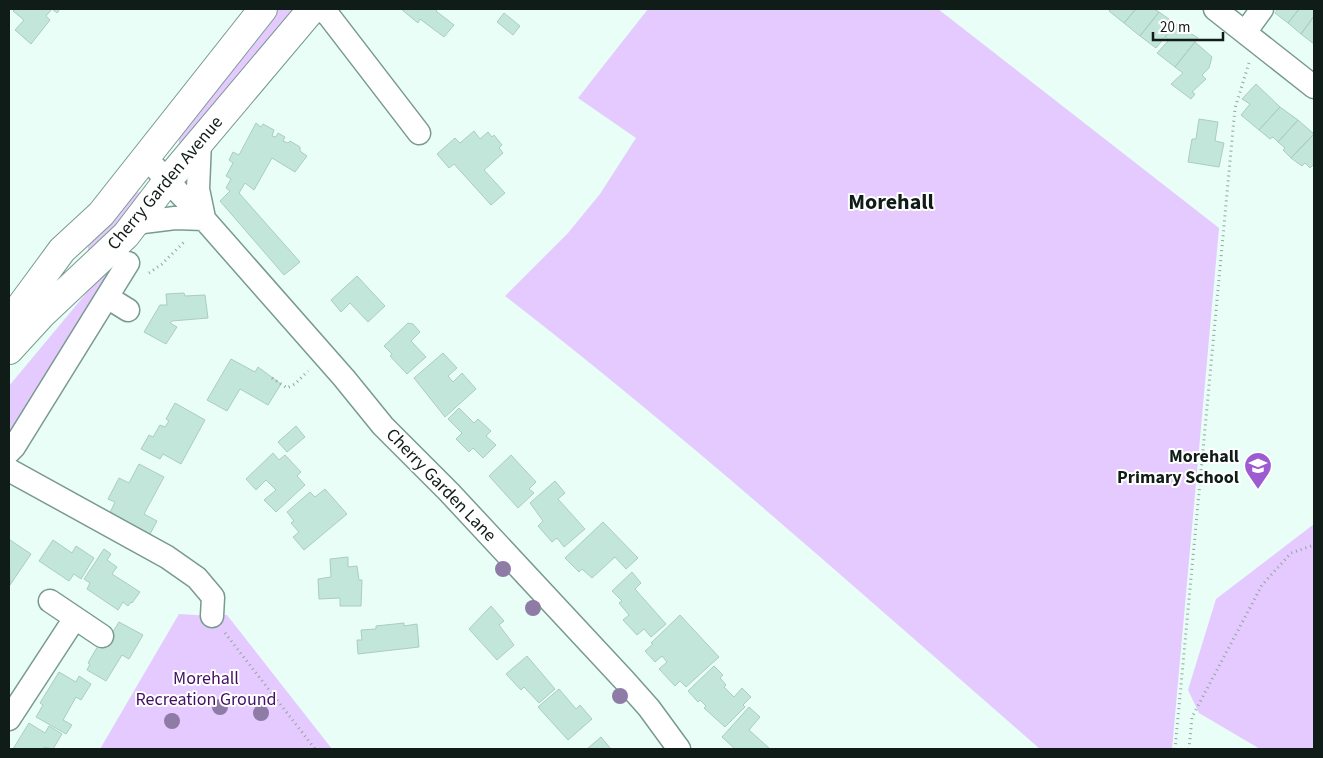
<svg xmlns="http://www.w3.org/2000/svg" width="1323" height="758" font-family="'Source Sans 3',sans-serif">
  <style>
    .green { fill: #e5caff }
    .building { fill: #c3e6da; stroke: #abcdc1 }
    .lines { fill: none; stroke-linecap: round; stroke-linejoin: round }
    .minor-casing { stroke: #799a8f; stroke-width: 25 }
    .major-casing { stroke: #799a8f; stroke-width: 30 }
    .path { stroke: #92a49d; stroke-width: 3; stroke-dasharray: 1 4; stroke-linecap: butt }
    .minor { stroke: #fff; stroke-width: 22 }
    .major { stroke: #fff; stroke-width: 28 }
    .tree { fill: #8e7ba6 }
    .labels { text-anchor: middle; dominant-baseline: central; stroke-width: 4; stroke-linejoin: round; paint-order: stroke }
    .street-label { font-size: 18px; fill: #101c18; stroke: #fff }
    .poi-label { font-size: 18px; font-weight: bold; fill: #101c18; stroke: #fff; text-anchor: end }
    .park-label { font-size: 18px; fill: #440f65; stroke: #fff }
    .district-label { font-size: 22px; font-weight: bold; fill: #101c18; stroke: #fff }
  </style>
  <rect width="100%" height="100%" fill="#e9fef6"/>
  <!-- green -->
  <path class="green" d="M279,9H299L183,146L179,143V134Z
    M648,9H938L1219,228L1172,749H1040C864,596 690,439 505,296L568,233L600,194L636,138L578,98Z
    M139,192H143L146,197L88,252V246L123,199Z
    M123,249L125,251L9,436V386Z
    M1314,524V749H1260L1199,713L1188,690L1216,599Z
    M179,614L212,616L227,615L332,749H100Z"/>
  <!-- building -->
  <path class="building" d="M15,9H60L57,13L52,9L46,16L50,20L31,44L15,30L24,20L13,11Z
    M401,9H438L436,11L454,25L444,37L420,19L418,23Z
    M1111,9H1136L1124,23L1109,11Z
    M1136,9H1154L1159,12L1140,36L1124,23Z
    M1278,9H1299L1288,23L1275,13Z
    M1299,9H1314V16L1301,34L1288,23Z
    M1159,12L1176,24L1156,48L1140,36Z
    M504,13L520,26L513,35L497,22Z
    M1314,16V44L1301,34Z
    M1176,24L1198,38L1175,67L1157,53L1169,40L1165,37Z
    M1195,42L1212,57L1209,68L1202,75L1206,79L1192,92L1195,94L1191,99L1171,84L1183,73L1175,67Z
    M1256,84L1280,107L1259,130L1241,115L1250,104L1242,99Z
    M1280,107L1298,120L1278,142L1273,137L1270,139L1259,130Z
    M1199,119L1218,122L1215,141L1224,143L1219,167L1188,162L1192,139H1196Z
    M1298,120L1314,134L1291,158L1283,150L1285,148L1278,142Z
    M256,123L261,127L263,124L274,130L272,136L276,137L278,133L285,137L283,141L288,143L290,141L300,147V151L307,156L295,172L272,158L254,190L245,183L239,193L300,262L284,275L220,201L230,191L226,188L231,179L226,176L233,163L229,160L233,152L239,155Z
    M474,131L480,139L488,132L492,137L494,135L502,145L499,148L503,153L484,170L505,193L491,205L454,164L449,168L437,154L455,138L460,143Z
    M1314,134V164L1310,168L1305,163L1302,166L1291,158Z
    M357,276L385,306L368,322L350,303L341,312L331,300Z
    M184,293L185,296L205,295L208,318L172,321L170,323L177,327L166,344L144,332L160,305H167L166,294Z
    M408,323L413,324L420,332L411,341L426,357L407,374L390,356L392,354L384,346Z
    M443,353L457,368L448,376L453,382L462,373L476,389L445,417L414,378Z
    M231,359L255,372L258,367L281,384L268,405L240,389L227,411L207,400Z
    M175,403L205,420L181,464L163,454L160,459L141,449L149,435L153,437L160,425L165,427L169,421L166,419Z
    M459,408L474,423L478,419L491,431L486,436L496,445L483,458L473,448L469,452L456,439L462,433L448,419Z
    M296,426L305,437L287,452L278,442Z
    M273,453L279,460L285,455L301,472L297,476L305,485L276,512L264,500L276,490L266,480L256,490L246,479Z
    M511,455L536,482L529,489L534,493L518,508L489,476Z
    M139,464L164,477L144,514L157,521L148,538L108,517L115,502L108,499L119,478L129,483Z
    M555,481L565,493L558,499L585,529L564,547L557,538L552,542L538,526L543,521L530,503Z
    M325,489L347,514L304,550L293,537L299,532L291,523L294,521L287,512L310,492L315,497Z
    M603,522L638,558L626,569L615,557L592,578L582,569L579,572L565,558Z
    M10,540L31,554L10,585L9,542Z
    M53,540L72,553L76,546L94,558L81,579L74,574L69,581L39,561Z
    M104,549L111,554L107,560L117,567L112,574L140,592L132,603L131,602L128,606L123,602L118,610L87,589L90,583L84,579Z
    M348,557V567L357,566L359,580H362L361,606H340V598L319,599L318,579L331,577L330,559Z
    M632,572L641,583L635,589L666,624L651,637L644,629L637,635L623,620L629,615L619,603L622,601L612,591Z
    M491,606L504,621L499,625L514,645L497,660L469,629Z
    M680,615L719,657L686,687L680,681L675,686L659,669L667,662L662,656L655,662L645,651L653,644L651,643Z
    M119,622L143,635L129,659L122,655L106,681L87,670L90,664L88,663L106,632L111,635Z
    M404,623V626L417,624L419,647L358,654L357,640H362L361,630L376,629V626Z
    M527,656L555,689L539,703L524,687L521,690L506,674Z
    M714,666L723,675L720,678L726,685L724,687L734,697L742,688L751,697L743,705L745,707L725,727L704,708L706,706L700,700L698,702L688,691Z
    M59,672L76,682L79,676L91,684L81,700L76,697L63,720L72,725L66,734L36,717L43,705L40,703Z
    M559,689L576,709L580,705L592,719L568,740L538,707Z
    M749,707L760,717L749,730L770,749H735L722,737Z
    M29,723L45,733L49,726L62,734L53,749L44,747L43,749H13Z
    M601,737L611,749H615H587Z"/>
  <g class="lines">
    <defs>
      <path id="minor" d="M321,9L329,16L419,133
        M1215,9L1314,87
        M1246,31L1262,9
        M200,141L198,189L204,218
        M146,158L204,219L344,378L383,426L449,492L625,681L649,708L679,749
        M135,223L175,218L204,219
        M107,297L128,310
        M9,452L14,447L128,263
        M9,470L167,557L197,578L213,597L212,616
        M50,601L102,636
        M9,719L75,618"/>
      <path id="major" d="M9,322L62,250L101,214L263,9
        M9,350L42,314L126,235L168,180L312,9"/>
    </defs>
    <!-- minor casing -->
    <use href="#minor" class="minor-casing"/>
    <!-- major casing -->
    <use href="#major" class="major-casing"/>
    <!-- path -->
    <path class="path" d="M149,273L162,264L185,241
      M272,378L287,388L295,384L308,371
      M225,633L315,749
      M1175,749L1235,108L1249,63
      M1189,749L1192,717L1262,585L1291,553L1314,545"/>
    <!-- minor -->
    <use href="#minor" class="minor"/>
    <!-- major -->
    <use href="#major" class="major"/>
  </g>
  <!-- trees -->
  <g class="tree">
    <circle cx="503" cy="569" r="8"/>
    <circle cx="533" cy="608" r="8"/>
    <circle cx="620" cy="696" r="8"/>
    <circle cx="220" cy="707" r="8"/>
    <circle cx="261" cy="713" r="8"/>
    <circle cx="172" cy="721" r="8"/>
  </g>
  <!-- icons -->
  <defs>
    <symbol id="school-pin" viewBox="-11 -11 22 30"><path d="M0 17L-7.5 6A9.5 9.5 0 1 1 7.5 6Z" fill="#9d5bd1" stroke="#fff"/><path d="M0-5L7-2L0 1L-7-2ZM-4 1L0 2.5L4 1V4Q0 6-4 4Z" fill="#fff"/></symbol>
  </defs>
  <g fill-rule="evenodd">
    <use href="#school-pin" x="1242" y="450" width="32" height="43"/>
  </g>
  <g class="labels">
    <!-- street labels -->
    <g class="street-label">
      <text transform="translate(165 183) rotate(-50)">Cherry Garden Avenue</text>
      <text transform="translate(441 485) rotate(46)">Cherry Garden Lane</text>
    </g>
    <!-- poi labels -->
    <g class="poi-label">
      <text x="1239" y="456">Morehall<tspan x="1239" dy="21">Primary School</tspan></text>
    </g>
    <!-- park labels -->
    <g class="park-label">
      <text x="206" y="678">Morehall<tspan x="206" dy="21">Recreation Ground</tspan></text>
    </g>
    <!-- district labels -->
    <g class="district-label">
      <text x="891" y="202">Morehall</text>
    </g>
  </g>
  <!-- border -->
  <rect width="1323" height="758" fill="none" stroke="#101c18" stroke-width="20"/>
  <!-- scale -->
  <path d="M1153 32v8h70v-8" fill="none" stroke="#101c18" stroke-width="2.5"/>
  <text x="1160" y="32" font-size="15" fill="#101c18" stroke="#ffffff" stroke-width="4" paint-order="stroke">20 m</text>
</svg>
